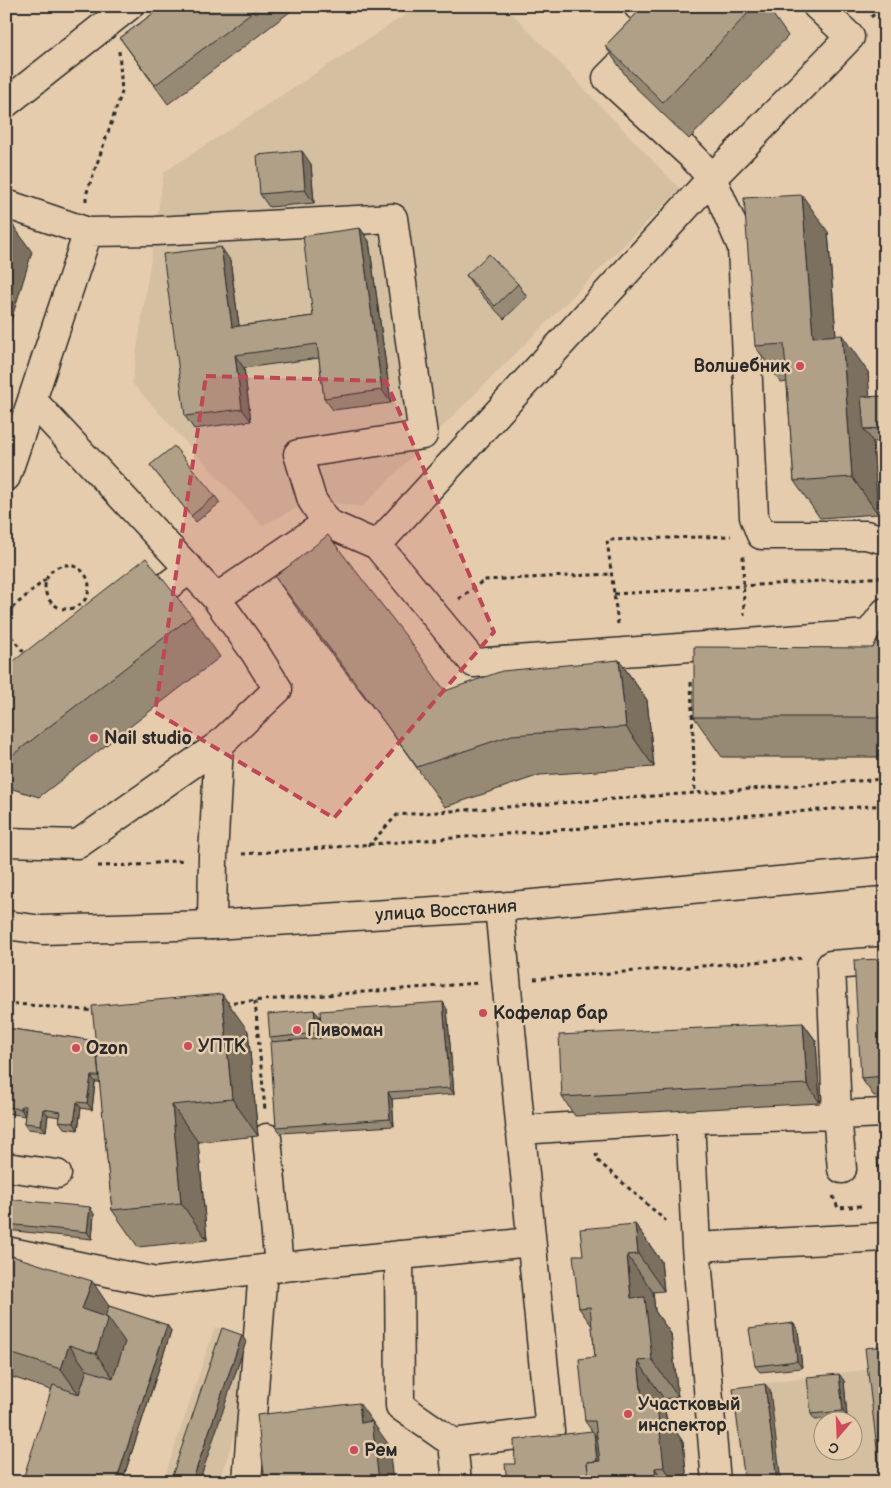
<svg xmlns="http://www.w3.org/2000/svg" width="891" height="1488" font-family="'Balsamiq Sans',sans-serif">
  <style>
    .built { fill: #d4bfa1; fill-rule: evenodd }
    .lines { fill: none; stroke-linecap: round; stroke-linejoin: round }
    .minor-casing { stroke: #2b2b2b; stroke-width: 31 }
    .major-casing { stroke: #2b2b2b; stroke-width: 31 }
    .path { stroke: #2b2b2b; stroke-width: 3; stroke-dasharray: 4 4; stroke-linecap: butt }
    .minor { stroke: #e4ccac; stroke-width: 28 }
    .major { stroke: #e4ccac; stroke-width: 28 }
    .wall { fill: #978a75; stroke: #2b2b2b }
    .shaded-wall { fill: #7b705f; stroke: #2b2b2b }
    .building { fill: #b0a088; stroke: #2b2b2b }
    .marked { fill: #c04656; fill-opacity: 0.2; stroke: #c04656; stroke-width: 4; stroke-dasharray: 10 6; stroke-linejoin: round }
    .poi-dot { fill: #d1495b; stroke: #e4ccac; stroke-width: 2 }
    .labels { text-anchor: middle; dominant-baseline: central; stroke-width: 5; stroke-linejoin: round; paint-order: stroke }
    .poi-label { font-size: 18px; font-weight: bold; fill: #2b2b2b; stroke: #e4ccac; text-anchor: start }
    .street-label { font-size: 18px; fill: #2b2b2b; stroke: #e4ccac }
  </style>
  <rect width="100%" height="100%" fill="#e4ccac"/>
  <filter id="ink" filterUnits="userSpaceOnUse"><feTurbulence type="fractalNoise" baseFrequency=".02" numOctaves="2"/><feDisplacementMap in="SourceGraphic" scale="10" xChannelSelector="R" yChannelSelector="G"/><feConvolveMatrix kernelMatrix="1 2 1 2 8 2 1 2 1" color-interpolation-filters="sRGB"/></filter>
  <g filter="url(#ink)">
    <!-- built -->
    <path class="built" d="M419,6H505L680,189L362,507L312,500L262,526L132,383L164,172Z
      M215,1327L265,1343L219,1482H163Z
      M885,1367V1482H743L732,1388ZM824,1420H854V1450H824Z"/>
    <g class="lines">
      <defs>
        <path id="minor" d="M638,6L659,26L607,78L692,156L712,178L850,37L817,6
          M6,103L129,6
          M6,204L88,232L32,400L216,598
          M88,232L155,231L393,218L423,435L298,454L312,500L327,523
          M6,477L32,400
          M885,540L866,535H761L754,517L742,247L712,178L377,545L474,663L869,634L885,612
          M139,607L190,569
          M6,842L78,844L219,745
          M212,925L213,856L219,745L278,689L254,651L216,598L327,523L377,545
          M690,1119L696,1247L885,1237
          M520,1130L690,1119L837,1115L831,965L885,961
          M267,1138L279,1267
          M6,1167L57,1174
          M842,1169L837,1115L885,1113
          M696,1247L716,1482
          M6,1251L156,1282L263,1269L531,1242
          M399,1255L400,1406L453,1443
          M247,1482L263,1269
          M457,1482L453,1443L550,1431L499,907"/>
        <g id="major">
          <path id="s1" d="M6,925L42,930L212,925L499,907L885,871"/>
        </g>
      </defs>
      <!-- minor casing -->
      <use href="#minor" class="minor-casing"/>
      <!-- major casing -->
      <use href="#major" class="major-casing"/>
      <!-- path -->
      <path class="path" d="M871,17L884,6
        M86,201V195L122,92L119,51
        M743,556L744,615
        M45 587a22 22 0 1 1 44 0a22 22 0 1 1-44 0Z
        M614,594L885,577
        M459,599L484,580L612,574
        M6,613L46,579
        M618,624L607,540L731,536
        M6,630L26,655
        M691,682L695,793
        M368,846L397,815L885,779
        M242,854L885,805
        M98,866L137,865L184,860
        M534,979L804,958
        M255,1001L265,1110
        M6,1003L96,1011
        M225,1003L478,983
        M596,1153L597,1160L666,1221
        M833,1196L838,1208L861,1206L862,1209"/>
      <!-- minor -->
      <use href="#minor" class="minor"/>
      <!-- major -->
      <use href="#major" class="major"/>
    </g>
    <!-- wall -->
    <path class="wall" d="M163,6H293L295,8L168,104L120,38Z
      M644,6H767L788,36L689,139L631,83L605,46Z
      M311,164L314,203L269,207L260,194Z
      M360,228L369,241L391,403L333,410L324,398L319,358L244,368L251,421L194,429L185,416L230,260L239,326L313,316Z
      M828,232L836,336L868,372L869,397L885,396V441L873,442L878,514L820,518L794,481L787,382L781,383L755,346Z
      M466,275L518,284L527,297L504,319L475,288Z
      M150,465L215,496L220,503L196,522Z
      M275,577L445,691L619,660L647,700L654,767L540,775L445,807L384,722L303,617Z
      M192,616L220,657L39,797L6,787V667Z
      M885,624V757H722L694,717L873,648Z
      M885,959V1096H874L861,1078Z
      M447,1009L454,1094L392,1099L394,1126L281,1133L276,1127L273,1042L270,1038L314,1010L319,1016L321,1038Z
      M803,1023L816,1041L820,1103L575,1116L562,1097Z
      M6,1028L96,1041L248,1031L258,1136L198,1142L207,1240L138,1247L112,1210L100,1082H95L92,1110L81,1108L78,1130L64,1128L59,1121L60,1117L48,1115L46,1131L28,1129L24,1123L25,1116L6,1113Z
      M885,1157V1198H884L880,1191Z
      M6,1199L94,1214L92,1239L6,1230Z
      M635,1224L661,1261L664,1291L653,1292L655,1311L671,1334L678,1397L664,1399L666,1417L683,1442L687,1482H507L515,1464L592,1431L585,1421L595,1357L592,1326L579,1308L583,1255Z
      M6,1254L109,1306L167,1325L171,1331L122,1482L51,1390L6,1375Z
      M793,1323L798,1330L802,1368L760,1372L755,1366Z
      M839,1374L844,1381L847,1417L815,1420L811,1414Z"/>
    <!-- shaded-wall -->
    <path class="shaded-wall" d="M302,151L311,164L314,203L305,190Z
      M802,195L828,232L839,374L813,337Z
      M10,221L32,252L6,337V234Z
      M360,228L369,241L391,403L382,390Z
      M221,247L230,260L241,340L232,327Z
      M842,335L868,372L872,429H864L873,442L878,514L852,477Z
      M235,355L244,368L251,421L242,409Z
      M619,660L647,700L654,767L626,727Z
      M222,994L248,1031L258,1136L232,1099Z
      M443,1002L447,1009L454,1094L450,1088Z
      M314,1010L319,1016L321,1040L317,1033Z
      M803,1023L816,1041L820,1103L807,1084Z
      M91,1076L95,1082L92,1110L87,1103Z
      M388,1092L392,1099L394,1126L390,1119Z
      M77,1102L81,1108L78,1130L74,1123Z
      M172,1105L198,1142L207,1240L181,1203Z
      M21,1106L26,1112L25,1116L21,1109Z
      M43,1109L48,1115L46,1131L41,1125Z
      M90,1207L94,1214L92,1239L87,1232Z
      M635,1224L661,1261L664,1291L638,1254Z
      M627,1255L653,1292L655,1311L671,1334L678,1397L652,1360L631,1298Z
      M92,1281L113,1312L130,1348L118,1385L96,1354L82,1309Z
      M793,1323L798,1330L802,1368L797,1361Z
      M167,1325L171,1331L122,1482H116Z
      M242,1335L246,1342L199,1482H192Z
      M69,1345L91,1376L83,1400L61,1369Z
      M638,1361L664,1399L666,1417L683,1442L687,1482H674L664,1467L643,1407Z
      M839,1374L844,1381L847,1417L843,1411Z
      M765,1384L770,1390L781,1482H777Z
      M359,1403L389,1445L393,1482H379L361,1423Z
      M594,1433L598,1440L603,1482H600Z
      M655,1468L664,1482H656Z"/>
    <!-- building -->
    <path class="building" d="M163,6H260L155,85L120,38Z
      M644,6H755L663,102L605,46Z
      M302,151L305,190L260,194L257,155Z
      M802,195L813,337L842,335L852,477L794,481L784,344L755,346L744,198Z
      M6,220L10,221L6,234Z
      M360,228L382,390L324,398L317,344L235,355L242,409L185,416L163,254L221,247L232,327L313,316L303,236Z
      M489,254L518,284L495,306L466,275Z
      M885,396V428L864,429L861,397Z
      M174,446L215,496L191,516L150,465Z
      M328,535L409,640L445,691L502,671L619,660L626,727L512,735L417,767L355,682L275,577Z
      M146,558L192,616L10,757L6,755V667Z
      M885,624V717H694V647L873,648Z
      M885,959V1076L861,1078L854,960Z
      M222,994L232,1099L172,1105L181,1203L112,1210L92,1006Z
      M443,1002L450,1088L388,1092L390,1119L276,1127L270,1042L322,1038L320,1011Z
      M314,1010L317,1033L270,1038L268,1014Z
      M803,1023L807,1084L562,1097L559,1035Z
      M6,1028L96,1041L99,1076H91L87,1103L77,1102L74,1123L59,1121L61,1112L43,1109L41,1125L24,1123L26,1106H21V1109L6,1107Z
      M877,1157H885V1191H880Z
      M6,1199L90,1207L87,1232L6,1224Z
      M635,1224L638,1254L627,1255L631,1298L645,1297L652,1360L638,1361L643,1407L657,1405L664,1467L655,1468L656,1482H589L587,1462L600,1461L595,1421H585L579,1359L595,1357L590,1307L579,1308L573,1255H583L580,1229Z
      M6,1254L92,1281L82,1309L108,1318L96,1354L69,1345L61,1369L6,1352Z
      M109,1306L167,1325L116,1482H22L53,1385L79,1394L87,1370L113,1378L125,1342L108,1318L105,1317Z
      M793,1323L797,1361L755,1366L749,1329Z
      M222,1328L242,1335L192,1482H170Z
      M885,1346V1482H881L865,1348Z
      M839,1374L843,1411L811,1414L807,1377Z
      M765,1384L777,1482H745L733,1388Z
      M359,1403L361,1423L372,1421L379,1482H265L257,1415Z
      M592,1431L594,1433L597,1461L587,1462L589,1482H507L505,1464H515L514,1440Z"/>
  </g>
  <!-- marked area -->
  <path class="marked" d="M206,376L386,381L494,632L334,818L155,712Z"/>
  <!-- markers -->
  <g class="poi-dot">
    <circle cx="800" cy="366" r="5"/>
    <circle cx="94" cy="738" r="5"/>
    <circle cx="483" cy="1013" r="5"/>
    <circle cx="297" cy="1030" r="5"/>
    <circle cx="188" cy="1046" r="5"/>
    <circle cx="76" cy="1048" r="5"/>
    <circle cx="628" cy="1414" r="5"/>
    <circle cx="354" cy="1450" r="5"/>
  </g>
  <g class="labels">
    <!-- poi labels -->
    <g class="poi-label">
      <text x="790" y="366" text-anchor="end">Волшебник</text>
      <text x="104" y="738">Nail studio</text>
      <text x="493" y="1013">Кофелар бар</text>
      <text x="307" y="1030">Пивоман</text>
      <text x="198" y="1046">УПТК</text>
      <text x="86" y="1048">Ozon</text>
      <text x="638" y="1404">Участковый<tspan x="638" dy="21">инспектор</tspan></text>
      <text x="364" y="1450">Рем</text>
    </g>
    <!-- street labels -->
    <g class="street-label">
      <text stroke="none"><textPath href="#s1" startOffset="441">улица Восстания</textPath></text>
    </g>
  </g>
  <!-- margin -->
  <rect width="891" height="1488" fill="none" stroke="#e4ccac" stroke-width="25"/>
  <rect x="12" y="12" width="866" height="1463" fill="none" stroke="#2b2b2b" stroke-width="2" filter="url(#ink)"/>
  <!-- north arrow -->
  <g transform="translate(838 1436) rotate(199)"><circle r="24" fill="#e4ccac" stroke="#9a8c78"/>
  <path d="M0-4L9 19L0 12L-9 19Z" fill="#d1495b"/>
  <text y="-8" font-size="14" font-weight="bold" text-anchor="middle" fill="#2b2b2b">С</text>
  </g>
</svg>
